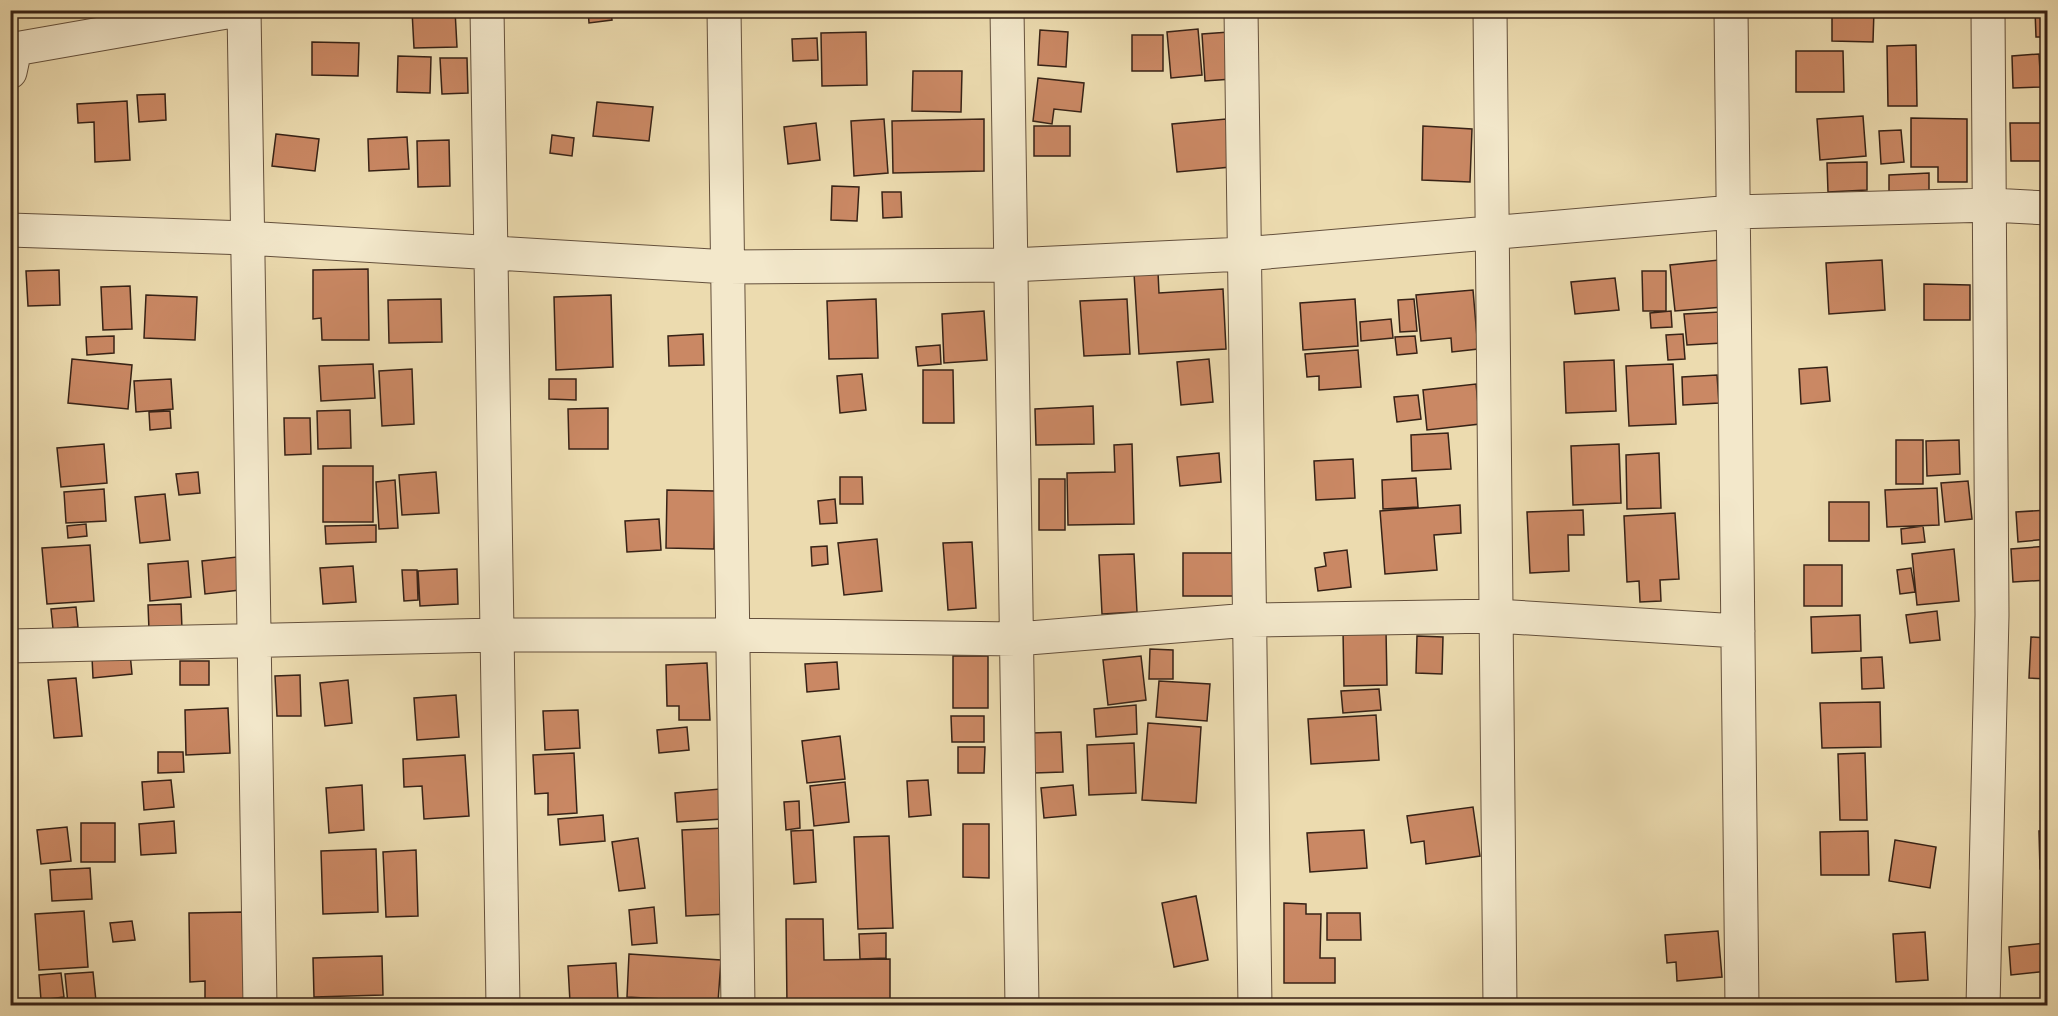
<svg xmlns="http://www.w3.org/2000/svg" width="2058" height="1016" font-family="'Libre Caslon Text',serif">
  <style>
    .building { fill: #ca8864; stroke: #372216; stroke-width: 1.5 }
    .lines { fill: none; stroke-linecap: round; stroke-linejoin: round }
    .minor-casing { stroke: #64503c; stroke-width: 35 }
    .minor { stroke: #f3e8cb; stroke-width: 33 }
  </style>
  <rect width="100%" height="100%" fill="#ecdbaf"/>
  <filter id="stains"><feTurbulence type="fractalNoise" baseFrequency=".00333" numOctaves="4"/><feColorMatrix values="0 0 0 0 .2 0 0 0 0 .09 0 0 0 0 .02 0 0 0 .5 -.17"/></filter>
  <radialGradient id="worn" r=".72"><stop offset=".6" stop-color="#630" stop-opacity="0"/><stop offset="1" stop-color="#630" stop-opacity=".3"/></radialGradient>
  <!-- building -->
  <path class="building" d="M455,10L457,47L414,48L412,11Z
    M588,10H611L612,20L589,23Z
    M1832,10H1874L1873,42L1832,41Z
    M2035,10H2048V37H2036Z
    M1198,29L1202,75L1171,78L1167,32Z
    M1040,30L1068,32L1066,67L1038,65Z
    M866,32L867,85L822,86L821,33Z
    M1229,32L1232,79L1205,81L1202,34Z
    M1132,35H1163V71H1132Z
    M817,38L818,60L793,61L792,39Z
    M312,42L359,43L358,76L312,75Z
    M1916,45L1917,106H1888L1887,46Z
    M1796,51H1843L1844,92H1796Z
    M2039,54L2041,87L2013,88L2012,56Z
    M398,56L431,57L430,93L397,92Z
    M440,58H467L468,93L442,94Z
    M913,71H962L961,112L912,111Z
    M1038,78L1084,83L1081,112L1054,109L1052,124L1033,121Z
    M165,94L166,120L139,122L137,95Z
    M127,101L130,160L95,162L94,122L78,123L77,104Z
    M597,102L653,107L649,141L593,136Z
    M1863,116L1866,156L1820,160L1817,119Z
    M1911,118L1967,119V182H1938V167H1911Z
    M884,119L888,173L854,176L851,121Z
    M984,119V171L893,173L892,121Z
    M1226,119L1231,167L1177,172L1172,124Z
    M816,123L820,160L788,164L784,127Z
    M2010,123H2048V161H2011Z
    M1034,126H1070V156H1034Z
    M1423,126L1472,129L1470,182L1422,180Z
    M1901,130L1904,162L1881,164L1879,131Z
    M276,134L319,139L315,171L272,166Z
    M552,135L574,138L572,156L550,153Z
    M407,137L409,169L369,171L368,139Z
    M449,140L450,186L418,187L417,141Z
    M1867,162V190L1828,192L1827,163Z
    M1929,173V193L1889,194V175Z
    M832,186L859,187L857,221L831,220Z
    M882,192H901L902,217L883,218Z
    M1719,260L1723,307L1675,311L1670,265Z
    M1882,260L1885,310L1829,314L1826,263Z
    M368,269L369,340H322L321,318L313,319V270Z
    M59,270L60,305L28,306L26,271Z
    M1642,271H1666V311H1643Z
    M1158,272L1159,293L1223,289L1226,349L1139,354L1134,273Z
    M1615,278L1619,310L1575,314L1571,282Z
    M1924,284L1970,285V320H1924Z
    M130,286L132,329L103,330L101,287Z
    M1473,290L1478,349L1452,352L1451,338L1421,341L1416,295Z
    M146,295L197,297L195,340L144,338Z
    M611,295L613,367L556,370L554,297Z
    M441,299L442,342L389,343L388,300Z
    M876,299L878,358L829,359L827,301Z
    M1127,299L1130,354L1084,356L1080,301Z
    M1355,299L1358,346L1303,350L1300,303Z
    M1414,299L1417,331L1400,332L1398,300Z
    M984,311L987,360L944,363L942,314Z
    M1671,311L1672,327L1651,328L1650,313Z
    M1720,312L1722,343L1687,345L1684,314Z
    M1391,319L1393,338L1361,341L1360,322Z
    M703,334L704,365L669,366L668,336Z
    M1683,334L1685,359L1668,360L1666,335Z
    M114,336V353L87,355L86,337Z
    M1415,336L1417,353L1397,355L1395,337Z
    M940,345L941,364L918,366L916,347Z
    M1358,350L1361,387L1319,390V376L1307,377L1305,354Z
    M72,359L132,365L128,409L68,403Z
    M1209,359L1213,402L1181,405L1177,362Z
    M1614,360L1616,411L1566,413L1564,362Z
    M373,364L375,398L321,401L319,366Z
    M1673,364L1676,424L1629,426L1626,366Z
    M1827,367L1830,401L1801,404L1799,369Z
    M412,369L414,424L382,426L379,371Z
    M923,370H953L954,423H923Z
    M862,374L866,410L840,413L837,376Z
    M1717,375L1719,403L1683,405L1682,377Z
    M171,379L173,409L136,412L134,381Z
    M549,379H576V400L549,399Z
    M1476,384L1480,424L1427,430L1423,390Z
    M1418,395L1421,419L1397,422L1394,397Z
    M1093,406L1094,444L1036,445L1035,409Z
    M608,408V449H569L568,409Z
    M350,410L351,448L318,449L317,411Z
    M170,411L171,428L150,430L149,412Z
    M284,418H310L311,454L285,455Z
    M1448,433L1451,469L1412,471L1411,435Z
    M1896,440H1923V484H1896Z
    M1959,440L1960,474L1927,476L1926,441Z
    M104,444L107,483L61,487L57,448Z
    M1132,444L1134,524L1068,525L1067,473L1115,472L1114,445Z
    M1619,444L1621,503L1573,505L1571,446Z
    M1219,453L1221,482L1180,486L1177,457Z
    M1659,453L1661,508L1627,509L1626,455Z
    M1353,459L1355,498L1316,500L1314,461Z
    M323,466H373V522H323Z
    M198,472L200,493L179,495L176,474Z
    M436,472L439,513L402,515L399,475Z
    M840,477H862L863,504H840Z
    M1416,478L1418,507L1383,509L1382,480Z
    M1039,479H1065V530H1039Z
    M395,480L398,528L379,529L376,482Z
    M1968,481L1972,519L1945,522L1941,483Z
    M1937,488L1939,525L1887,527L1885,490Z
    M104,489L106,521L66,523L64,492Z
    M667,490L715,491L714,549L666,548Z
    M165,494L170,540L140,543L135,497Z
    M835,499L837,523L820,524L818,501Z
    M1829,502H1869V541H1829Z
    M1460,505L1461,533L1434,535L1437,570L1385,574L1380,511Z
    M1583,510L1584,535H1568L1569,571L1530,573L1527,512Z
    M2048,510V539L2018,542L2016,512Z
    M1675,513L1679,579L1660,580L1661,601L1640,602L1639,581L1627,582L1624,516Z
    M659,519L661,550L627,552L625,521Z
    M86,524L87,536L68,538L67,526Z
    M376,525V542L326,544L325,526Z
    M1923,526L1925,542L1902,544L1901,529Z
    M877,539L882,591L844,595L838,543Z
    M972,542L976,608L948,610L943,543Z
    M90,545L94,601L47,604L42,548Z
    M827,546L828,564L812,566L811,547Z
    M2048,546V580L2013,582L2011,549Z
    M1954,549L1959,601L1917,605L1912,554Z
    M1347,550L1351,587L1318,591L1315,568L1326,566L1324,553Z
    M1183,553H1233V596H1183Z
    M1134,554L1137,612L1102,614L1099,555Z
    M237,557L240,590L205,594L202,561Z
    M188,561L191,597L150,601L148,564Z
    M1804,565H1842V606H1804Z
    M353,566L356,602L323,604L320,568Z
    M1911,568L1915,592L1900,594L1897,570Z
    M457,569L458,604L420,606L418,571Z
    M402,570H417L418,600L404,601Z
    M181,604L182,629L149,630L148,605Z
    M76,607L78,627L53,629L51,609Z
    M1937,611L1940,640L1910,643L1906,615Z
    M1860,615L1861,651L1812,653L1811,617Z
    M1386,630L1387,685L1344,686L1343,631Z
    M1417,636L1443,637L1442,674L1416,673Z
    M2031,637L2048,638V679L2029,678Z
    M1150,649L1173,650V679H1149Z
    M130,653L132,674L93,678L92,657Z
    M953,656H988V708H953Z
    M1141,656L1146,700L1108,705L1103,660Z
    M1882,657L1884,688L1862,689L1861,658Z
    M180,661H209V685H180Z
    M837,662L839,689L807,692L805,664Z
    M707,663L710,720H679V706H667L666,665Z
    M300,675L301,716H277L275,676Z
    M76,678L82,736L54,738L48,680Z
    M348,680L352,723L325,726L320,683Z
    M1159,681L1210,684L1207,721L1156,717Z
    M1379,689L1381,710L1343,713L1341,691Z
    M456,695L459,737L417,740L414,698Z
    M1880,702L1881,747L1822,748L1820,703Z
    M1136,705L1137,734L1096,737L1094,709Z
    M228,708L230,753L186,755L185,710Z
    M578,710L580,748L545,750L543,711Z
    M1376,715L1379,760L1311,764L1308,719Z
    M951,716H984V742H952Z
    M1148,723L1201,727L1196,803L1142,800Z
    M687,727L689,750L659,753L657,730Z
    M1061,732L1063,772L1034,773L1032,733Z
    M840,736L845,779L807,783L802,741Z
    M1134,743L1136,793L1089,795L1087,745Z
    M958,747H985L984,773H958Z
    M158,752H183L184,772L158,773Z
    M574,753L577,813L548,815V793L535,794L533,755Z
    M1865,753L1867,820H1840L1838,754Z
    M465,755L469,816L424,819L422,786L404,787L403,759Z
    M171,780L174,807L144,810L142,782Z
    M928,780L931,815L909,817L907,781Z
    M845,782L849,822L814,826L810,786Z
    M362,785L364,830L329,833L326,788Z
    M1073,785L1076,815L1044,818L1041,788Z
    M720,789L722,819L677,822L675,793Z
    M799,801L800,828L786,830L784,802Z
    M1473,807L1480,856L1426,864L1424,841L1411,843L1407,816Z
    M603,815L605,841L560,845L558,819Z
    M174,821L176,853L141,855L139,824Z
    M81,823H115V862H81Z
    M963,824H989V878L963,877Z
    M67,827L71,861L41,864L37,830Z
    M724,828L728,914L686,916L682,830Z
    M813,830L816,882L794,884L791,831Z
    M1364,830L1367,868L1310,872L1307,833Z
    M1868,831L1869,875H1821L1820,832Z
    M2039,831H2048V868L2040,869Z
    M889,836L893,928L858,929L854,837Z
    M638,838L645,888L619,891L612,842Z
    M1895,840L1936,847L1930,888L1889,881Z
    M376,849L378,912L323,914L321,851Z
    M416,850L418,916L386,917L383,852Z
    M90,868L92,899L52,901L50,870Z
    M1196,896L1208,960L1174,967L1162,903Z
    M1284,903L1306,904V914H1321L1320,958H1335V983H1284Z
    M654,907L657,943L632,945L629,910Z
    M84,911L88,967L39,970L35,914Z
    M242,912L244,1004L205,1005V981L190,982L189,913Z
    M1327,913H1360L1361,940H1327Z
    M786,919H823L824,960L890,959V1006H787Z
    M132,921L135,940L113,942L110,923Z
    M1718,931L1722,977L1677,981L1676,962L1667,963L1665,935Z
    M1925,932L1928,980L1896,982L1893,934Z
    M886,933V958L860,959L859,934Z
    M2046,943L2048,971L2011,975L2009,947Z
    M629,954L721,960L718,1002L627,997Z
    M382,956L383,995L314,997L313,958Z
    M616,963L618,1000L570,1002L568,966Z
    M93,972L96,1001L68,1004L65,974Z
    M61,973L64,997L41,1000L39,975Z"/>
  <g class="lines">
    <defs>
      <path id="minor" d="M244,10L260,1006
        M487,10L503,1006
        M724,10L738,1006
        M1007,10L1022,1006
        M1241,10L1255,1006
        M1490,10L1500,1006
        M1731,10L1742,1006
        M10,72L15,49L238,10
        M10,230L247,238L728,267L1011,265L1244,254L1733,212L1991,205L2048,208
        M10,646L497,635H733L1016,639L1249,620L1496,616L1738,631
        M1983,1006L1992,615L1988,10"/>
    </defs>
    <!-- minor casing -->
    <use href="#minor" class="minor-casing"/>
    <!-- minor -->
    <use href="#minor" class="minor"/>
  </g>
  <!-- margin -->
  <rect width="2058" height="1016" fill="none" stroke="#ecdbaf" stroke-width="36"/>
  <rect x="12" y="12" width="2034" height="992" fill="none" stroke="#372216" stroke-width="3"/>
  <rect x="18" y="18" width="2022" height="980" fill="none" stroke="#372216" stroke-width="1.5"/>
  <rect width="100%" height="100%" filter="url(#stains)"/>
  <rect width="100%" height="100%" fill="url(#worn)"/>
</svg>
